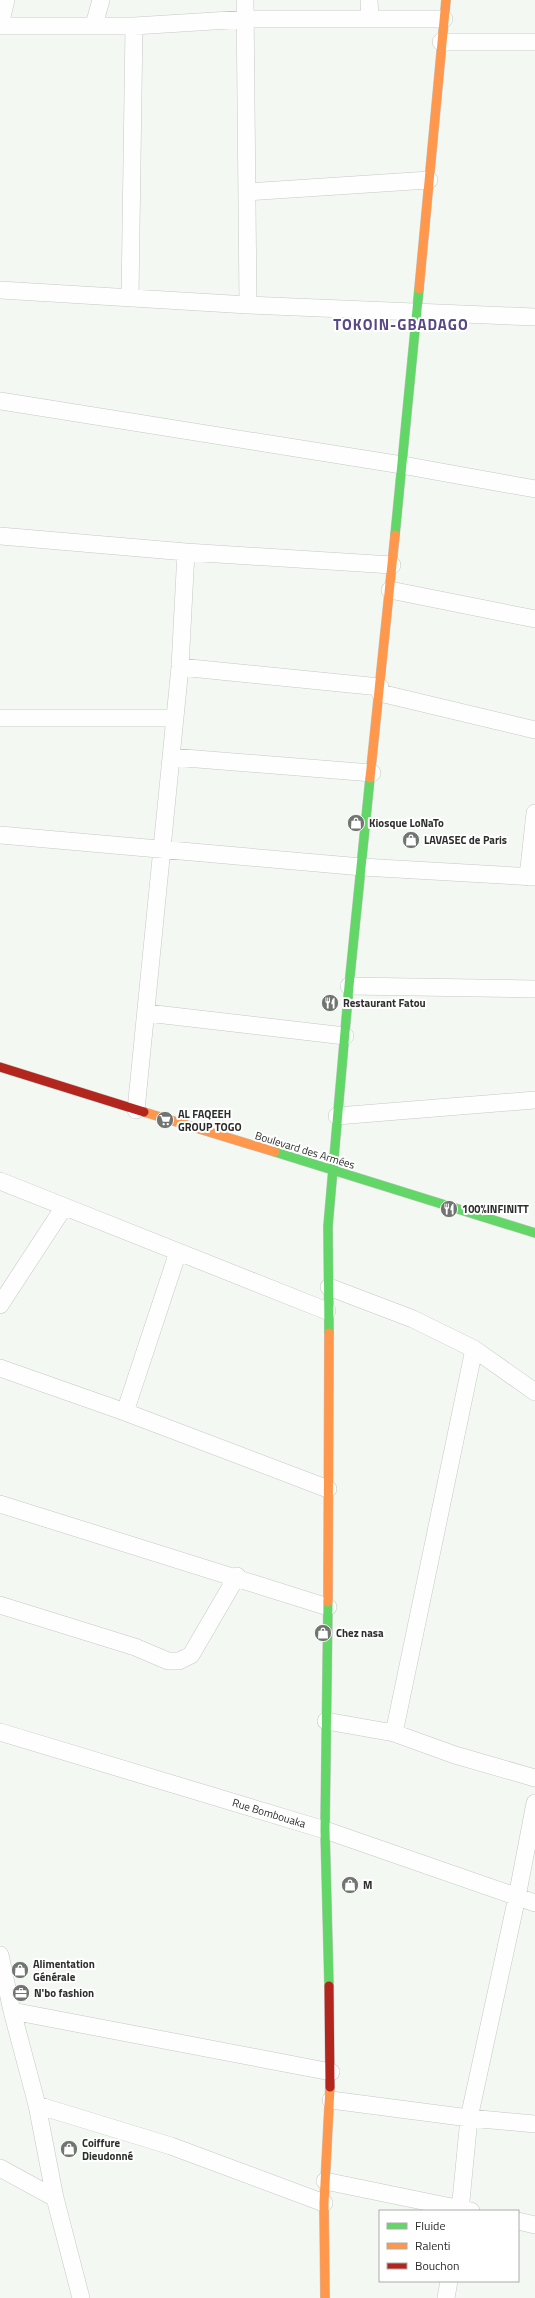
<svg xmlns="http://www.w3.org/2000/svg" width="535" height="2298" font-family="'Titillium Web',sans-serif">
  <style>
    .lines { fill: none; stroke-linecap: round; stroke-linejoin: round }
    .street-casing { stroke: #c5c8c5; stroke-width: 18 }
    .fast-casing { stroke: #c5c8c5; stroke-width: 10 }
    .slow-casing { stroke: #c5c8c5; stroke-width: 10 }
    .jam-casing { stroke: #c5c8c5; stroke-width: 10 }
    .street { stroke: #fdfefd; stroke-width: 17 }
    .fast { stroke: #63d668; stroke-width: 9 }
    .slow { stroke: #ff974d; stroke-width: 9 }
    .jam { stroke: #b3261e; stroke-width: 9 }
    .labels { text-anchor: middle; dominant-baseline: central; stroke-width: 4; stroke-linejoin: round; paint-order: stroke }
    .poi-label { font-size: 11px; font-weight: bold; fill: #2b2e2b; stroke: #fff; text-anchor: start }
    .street-label { font-size: 11px; fill: #2b2e2b; stroke: #fff }
    .district-label { font-size: 15px; font-weight: bold; letter-spacing: 1px; fill: #574987; stroke: #fff }
  </style>
  <rect width="100%" height="100%" fill="#f4f8f3"/>
  <g class="lines">
    <defs>
      <path id="street" d="M245,0L248,305
        M369,0L370,18
        M0,25L6,0
        M94,25L101,0
        M0,26H134L246,19H444
        M441,42H535
        M247,192L429,180
        M0,290L248,305L535,317
        M130,297L134,26
        M0,401L402,465L535,489
        M0,536L186,552L392,565
        M390,590L535,619
        M180,667L380,687
        M380,693L535,730
        M0,718H175
        M172,757L372,773
        M0,835L362,867L535,877
        M528,877L535,813
        M349,986L535,989
        M147,1013L345,1036
        M136,1110L180,667L186,552
        M337,1116L535,1100
        M0,1181L327,1311
        M329,1287L413,1319L474,1349L535,1392
        M0,1305L64,1207
        M0,1368L125,1412L328,1489
        M125,1412L178,1252
        M0,1504L328,1607
        M0,1605L135,1647L168,1661H179L191,1655L237,1576
        M326,1721L394,1733L455,1755L535,1778
        M0,1732L325,1830L535,1903
        M394,1733L474,1349
        M0,1955L12,2011L37,2105L55,2198L81,2298
        M12,2011L331,2072
        M331,2100L469,2118L535,2124
        M37,2105L171,2146L324,2203
        M0,2168L55,2198
        M325,2181L471,2211
        M460,2211L469,2118L517,1897L535,1803
        M518,2221L535,2225
        M446,2298L449,2281"/>
      <path id="fast" d="M395,535L419,289
        M275,1152L535,1233
        M329,1333L328,1226L349,986L370,778
        M328,1602L325,1830L329,1986"/>
      <path id="slow" d="M419,289L446,0
        M370,778L395,535
        M144,1112L275,1152
        M328,1602L329,1333
        M325,2298L324,2203L330,2087"/>
      <path id="jam" d="M0,1067L144,1112
        M329,1986L330,2087"/>
    </defs>
    <!-- street casing -->
    <use href="#street" class="street-casing"/>
    <!-- fast casing -->
    <use href="#fast" class="fast-casing"/>
    <!-- slow casing -->
    <use href="#slow" class="slow-casing"/>
    <!-- jam casing -->
    <use href="#jam" class="jam-casing"/>
    <!-- street -->
    <use href="#street" class="street"/>
    <!-- fast -->
    <use href="#fast" class="fast"/>
    <!-- slow -->
    <use href="#slow" class="slow"/>
    <!-- jam -->
    <use href="#jam" class="jam"/>
  </g>
  <!-- icons -->
  <defs>
    <symbol id="shop-disc" viewBox="-11 -11 22 22"><circle r="9.5" fill="#717571" stroke="#fff"/><path d="M-5-2.5h2.3a2.7 3.5 0 0 1 5.4 0H5L5.5 6h-11ZM-1.5-2.5h3a1.5 2.3 0 0 0-3 0Z" fill="#fff"/></symbol>
    <symbol id="restaurant-disc" viewBox="-11 -11 22 22"><circle r="9.5" fill="#717571" stroke="#fff"/><path d="M-5-6h1v4h1v-4h1v4h1v-4h1v5L-1.5 .5V6h-2V.5L-5-1ZM5-6V6H3V1.5H1.5Q1.5-4 5-6Z" fill="#fff"/></symbol>
    <symbol id="supermarket-disc" viewBox="-11 -11 22 22"><circle r="9.5" fill="#717571" stroke="#fff"/><path d="M-6-5.5h2.5l.6 2H6L4.5 2H-2.5L-4.4-4H-6ZM-1.5 3.2a1.3 1.3 0 1 0 .1 0ZM3 3.2a1.3 1.3 0 1 0 .1 0Z" fill="#fff"/></symbol>
    <symbol id="office-disc" viewBox="-11 -11 22 22"><circle r="9.5" fill="#717571" stroke="#fff"/><path d="M-6-3h4V-5.5h4V-3h4V5H-6ZM-1-4.5V-3h2v-1.5ZM-6 0V1H6V0Z" fill="#fff"/></symbol>
  </defs>
  <g fill-rule="evenodd">
    <use href="#shop-disc" x="346" y="813" width="20" height="20"/>
    <use href="#shop-disc" x="401" y="830" width="20" height="20"/>
    <use href="#restaurant-disc" x="320" y="993" width="20" height="20"/>
    <use href="#supermarket-disc" x="155" y="1110" width="20" height="20"/>
    <use href="#restaurant-disc" x="439" y="1199" width="20" height="20"/>
    <use href="#shop-disc" x="313" y="1623" width="20" height="20"/>
    <use href="#shop-disc" x="340" y="1875" width="20" height="20"/>
    <use href="#shop-disc" x="10" y="1960" width="20" height="20"/>
    <use href="#office-disc" x="11" y="1983" width="20" height="20"/>
    <use href="#shop-disc" x="59" y="2139" width="20" height="20"/>
  </g>
  <g class="labels">
    <!-- poi labels -->
    <g class="poi-label">
      <text x="369" y="823">Kiosque LoNaTo</text>
      <text x="424" y="840">LAVASEC de Paris</text>
      <text x="343" y="1003">Restaurant Fatou</text>
      <text x="178" y="1114">AL FAQEEH<tspan x="178" dy="13">GROUP TOGO</tspan></text>
      <text x="462" y="1209">100%INFINITT</text>
      <text x="336" y="1633">Chez nasa</text>
      <text x="363" y="1885">M</text>
      <text x="33" y="1964">Alimentation<tspan x="33" dy="13">Générale</tspan></text>
      <text x="34" y="1993">N'bo fashion</text>
      <text x="82" y="2143">Coiffure<tspan x="82" dy="13">Dieudonné</tspan></text>
    </g>
    <!-- street labels -->
    <g class="street-label">
      <text transform="translate(305 1150) rotate(17)">Boulevard des Armées</text>
      <text transform="translate(269 1813) rotate(17)">Rue Bombouaka</text>
    </g>
    <!-- district labels -->
    <g class="district-label">
      <text x="401" y="324">TOKOIN-GBADAGO</text>
    </g>
  </g>
  <!-- legend -->
  <rect x="379" y="2210" width="140" height="72" fill="#ffffff" stroke="#aaabaa"/>
  <rect x="387" y="2223" width="20" height="6" fill="#63d668" stroke="#aaabaa"/>
  <text x="415" y="2230" font-size="12" fill="#2b2e2b">Fluide</text>
  <rect x="387" y="2243" width="20" height="6" fill="#ff974d" stroke="#aaabaa"/>
  <text x="415" y="2250" font-size="12" fill="#2b2e2b">Ralenti</text>
  <rect x="387" y="2263" width="20" height="6" fill="#b3261e" stroke="#aaabaa"/>
  <text x="415" y="2270" font-size="12" fill="#2b2e2b">Bouchon</text>
</svg>
